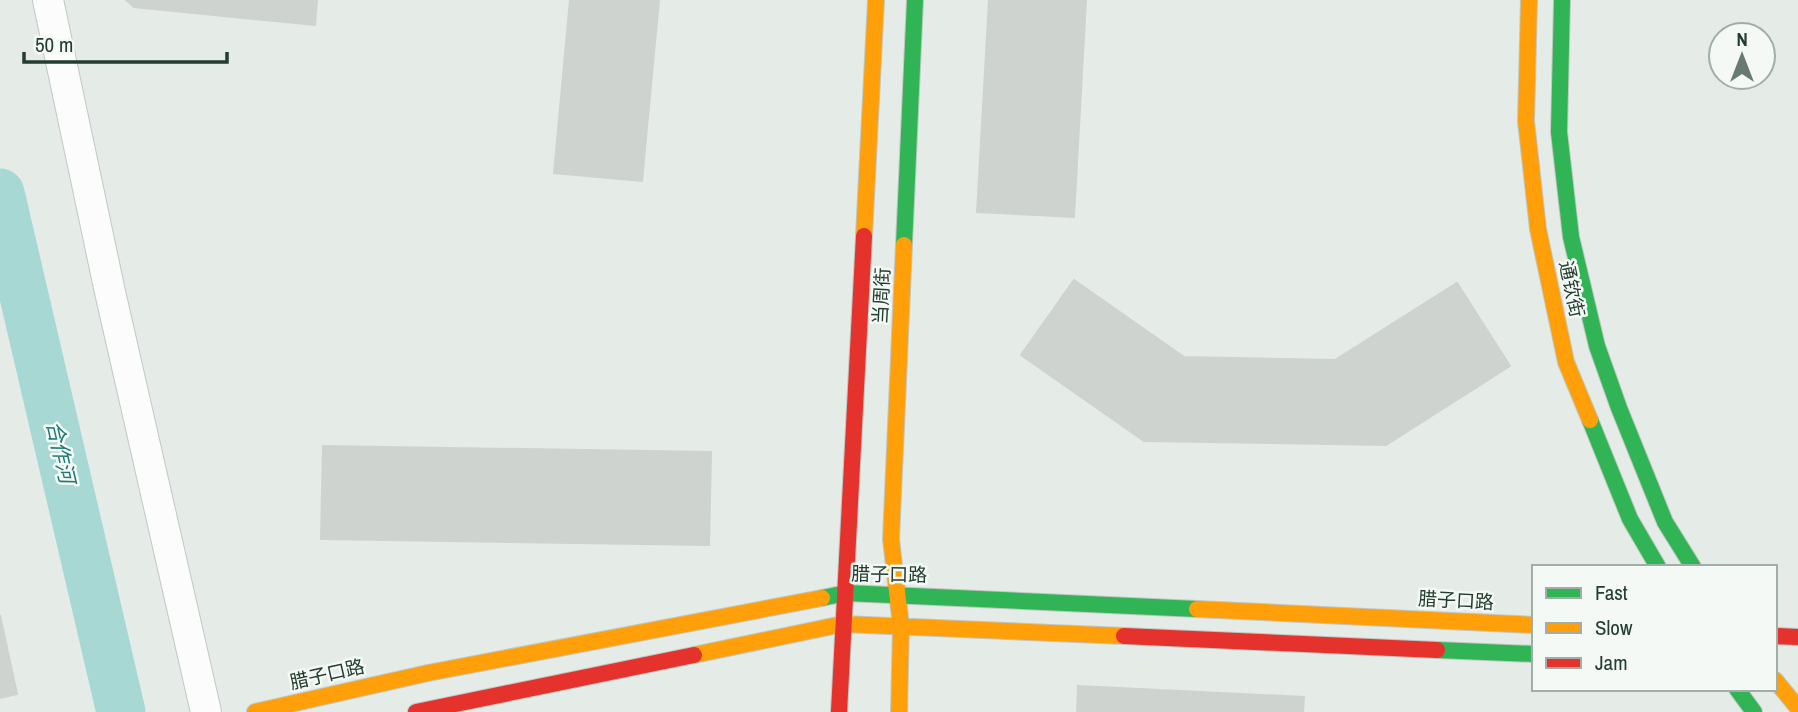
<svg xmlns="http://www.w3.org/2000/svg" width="1798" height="712" font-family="'Archivo Narrow','Noto Sans SC',sans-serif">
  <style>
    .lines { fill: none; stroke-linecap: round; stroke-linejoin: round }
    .river { stroke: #a7d8d3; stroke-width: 49 }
    .building { fill: #ced3d0; stroke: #ced3d0; stroke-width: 2 }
    .street-casing { stroke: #c2c8c4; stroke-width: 32 }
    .fast-casing { stroke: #bfc7c2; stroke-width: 18 }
    .slow-casing { stroke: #bfc7c2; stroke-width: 18 }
    .jam-casing { stroke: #bfc7c2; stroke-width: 18 }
    .street { stroke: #fbfcfb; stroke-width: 30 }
    .fast { stroke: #30b455; stroke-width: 16 }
    .slow { stroke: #ff9f0a; stroke-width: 16 }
    .jam { stroke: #e5322d; stroke-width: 16 }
    .labels { text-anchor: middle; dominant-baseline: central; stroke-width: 5; stroke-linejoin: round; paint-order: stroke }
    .street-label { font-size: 19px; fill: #233e30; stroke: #f4f9f5 }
    .water-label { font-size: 21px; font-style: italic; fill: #1e7972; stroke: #f4f9f5 }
  </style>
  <rect width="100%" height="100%" fill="#e5ebe7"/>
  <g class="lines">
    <!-- river -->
    <path class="river" d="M0,193L121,712"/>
  </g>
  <!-- building -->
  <path class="building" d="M126,0H317L315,25L134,7Z
    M570,0H659L642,181L554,173Z
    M989,0H1086L1074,217L977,212Z
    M1074,280L1184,357L1335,360L1457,283L1510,366L1386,445L1144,441L1021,355Z
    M323,446L711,452L709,545L321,539Z
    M0,615L17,694L0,698Z
    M1078,686L1304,697L1303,712H1077Z"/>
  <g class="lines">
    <defs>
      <path id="street" d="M48,0L110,292L206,712"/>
      <path id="fast" d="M1562,0L1559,132L1571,237L1597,346L1619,408L1665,522L1693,567
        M904,245L915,0
        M1590,420L1630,519L1658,567
        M822,598L846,593L1197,609
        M1437,650L1534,654
        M1737,689L1754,712"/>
      <path id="slow" d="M1529,0L1526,121L1538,229L1566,362L1590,420
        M864,236L876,0
        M1197,609L1534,625
        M694,655L843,624L1124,636
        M1775,680L1798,708
        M255,712L428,673L822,598
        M899,712L901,626L891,539L904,245"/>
      <path id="jam" d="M1124,636L1437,650
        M1775,636L1798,637
        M416,712L694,655
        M839,712L864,236"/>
    </defs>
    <!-- street casing -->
    <use href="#street" class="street-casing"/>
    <!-- fast casing -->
    <use href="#fast" class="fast-casing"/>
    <!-- slow casing -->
    <use href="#slow" class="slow-casing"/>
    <!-- jam casing -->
    <use href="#jam" class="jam-casing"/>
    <!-- street -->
    <use href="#street" class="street"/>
    <!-- fast -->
    <use href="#fast" class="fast"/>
    <!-- slow -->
    <use href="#slow" class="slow"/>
    <!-- jam -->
    <use href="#jam" class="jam"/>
  </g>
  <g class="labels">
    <!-- street labels -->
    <g class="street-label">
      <text transform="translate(1572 289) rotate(78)">通钦街</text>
      <text transform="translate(881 296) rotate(-87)">当周街</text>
      <text transform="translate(889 574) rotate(1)">腊子口路</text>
      <text transform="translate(1456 600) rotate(3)">腊子口路</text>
      <text transform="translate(327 674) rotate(-13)">腊子口路</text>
    </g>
    <!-- water labels -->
    <g class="water-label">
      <text transform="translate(61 452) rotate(77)">合作河</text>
    </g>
  </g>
  <!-- legend -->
  <rect x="1532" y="565" width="245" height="126" fill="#f4f9f5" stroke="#a0aea6" stroke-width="2"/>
  <rect x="1546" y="588" width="35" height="10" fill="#30b455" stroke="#a0aea6" stroke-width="2"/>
  <text x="1595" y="600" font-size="21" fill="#233e30">Fast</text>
  <rect x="1546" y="623" width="35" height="10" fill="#ff9f0a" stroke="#a0aea6" stroke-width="2"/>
  <text x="1595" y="635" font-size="21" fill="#233e30">Slow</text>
  <rect x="1546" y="658" width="35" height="10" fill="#e5322d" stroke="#a0aea6" stroke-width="2"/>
  <text x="1595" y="670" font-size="21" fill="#233e30">Jam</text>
  <!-- north arrow -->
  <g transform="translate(1742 56)"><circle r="33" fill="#f4f9f5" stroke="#a0aea6" stroke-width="2"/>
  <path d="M0-5L12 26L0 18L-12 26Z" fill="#677b70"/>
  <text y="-10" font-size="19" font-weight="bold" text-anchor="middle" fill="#233e30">N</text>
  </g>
  <!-- scale -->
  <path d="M24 52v10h203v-10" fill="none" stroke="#233e30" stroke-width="3.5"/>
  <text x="35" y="52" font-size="21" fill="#233e30" stroke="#f4f9f5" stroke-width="5" paint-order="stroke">50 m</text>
</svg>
